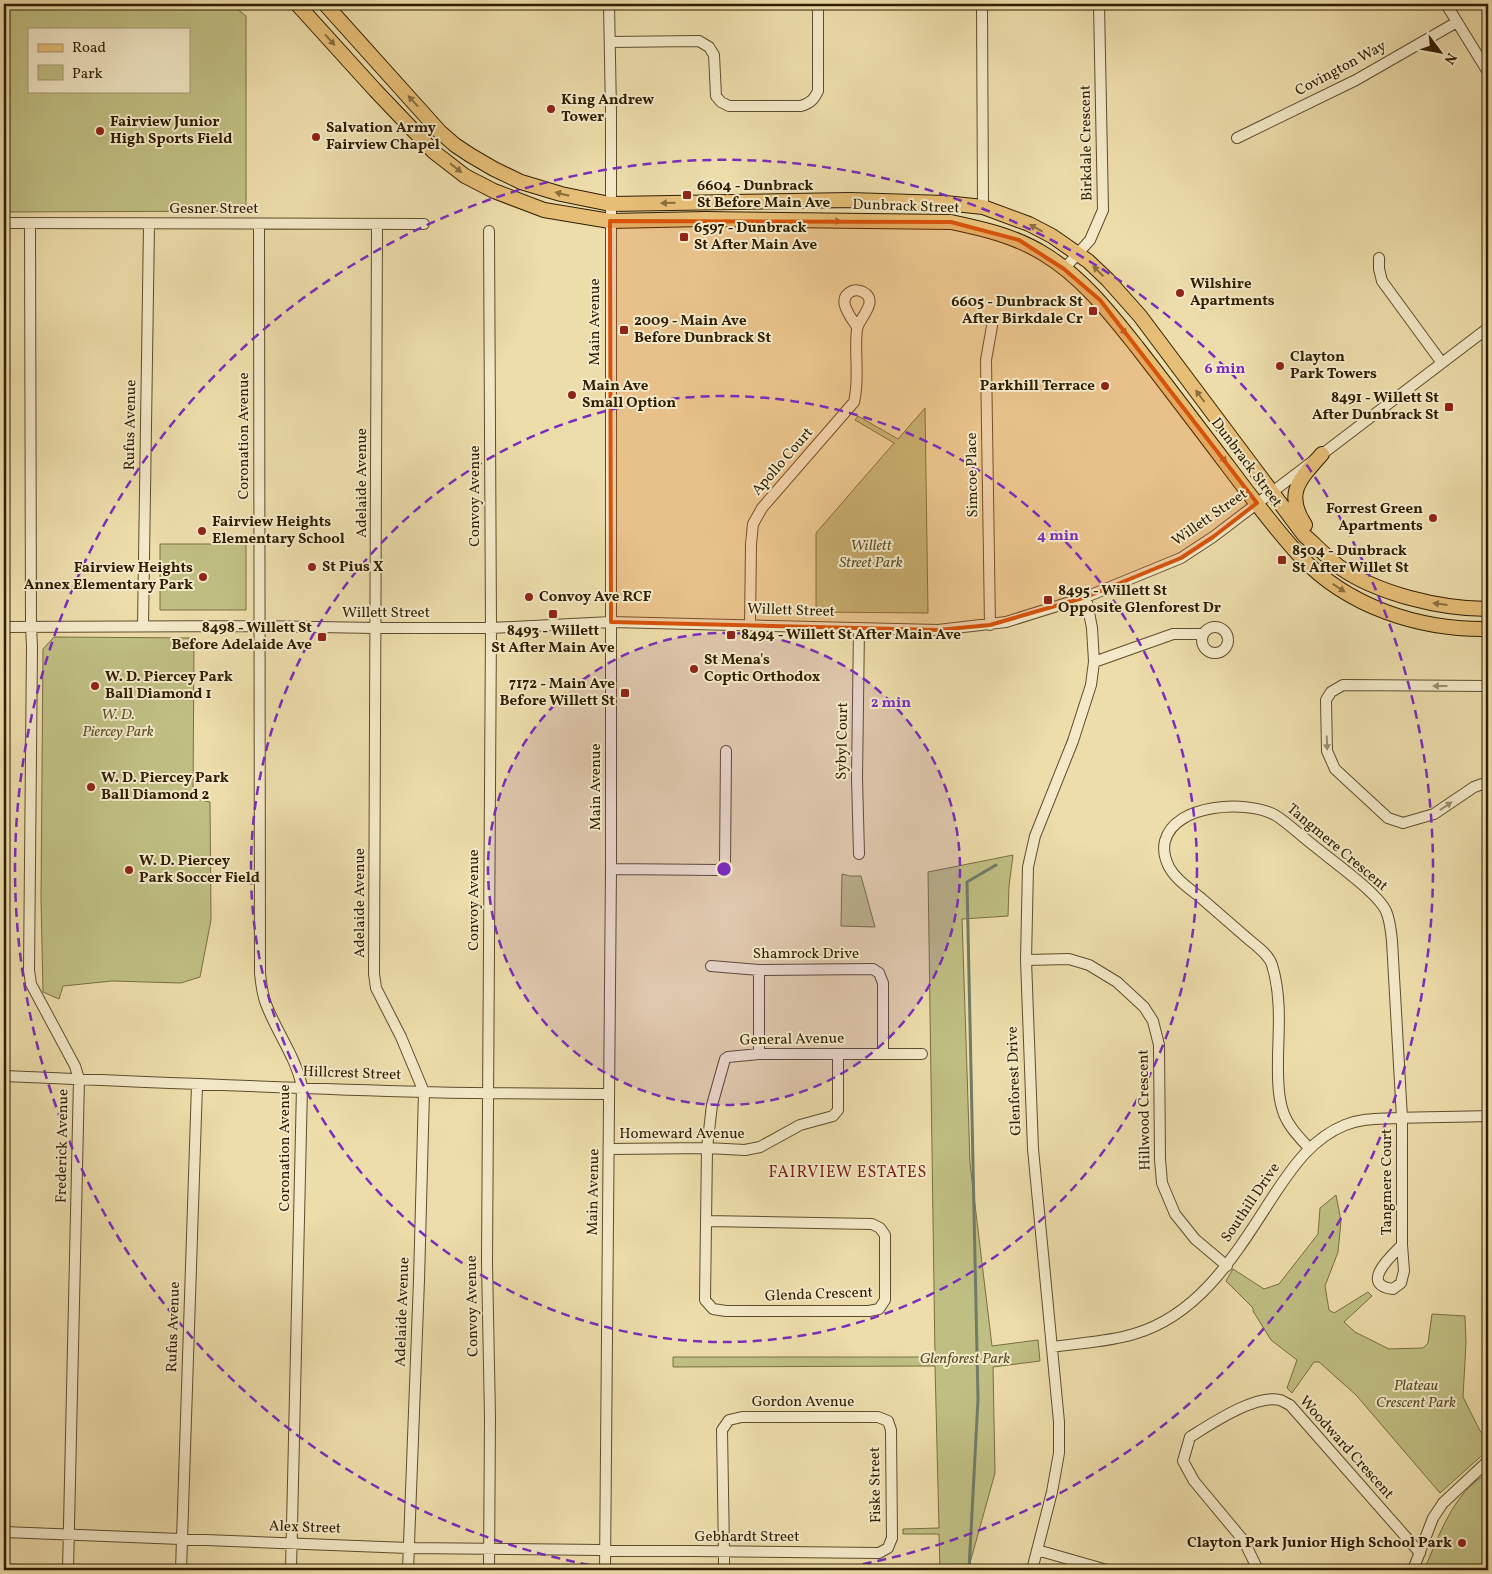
<svg xmlns="http://www.w3.org/2000/svg" width="1492" height="1574" font-family="Vollkorn,serif">
  <style>
    .green { fill: #c0bf83; stroke: #786e42; fill-rule: evenodd }
    .lines { fill: none; stroke-linecap: round; stroke-linejoin: round }
    .stream { stroke: #6f7c68; stroke-width: 3 }
    .minor-casing { stroke: #5e4d2c; stroke-width: 12 }
    .major-casing { stroke: #2f1d01; stroke-width: 16 }
    .minor { stroke: #f3e9c8; stroke-width: 10 }
    .major { stroke: #e6be76; stroke-width: 14 }
    .oneway { fill: #8a6e3c }
    .oneway2 { fill: #9b8d6e }
    .marked { fill: #d6530b; fill-opacity: 0.2; stroke: #d6530b; stroke-width: 4; stroke-linejoin: round }
    .ring { fill: none; stroke: #7b2cbf; stroke-width: 2.5; stroke-dasharray: 9 6 }
    .poi-dot { fill: #8f2418; stroke: #f3e9c8; stroke-width: 2 }
    .labels { text-anchor: middle; dominant-baseline: central; stroke-width: 4; stroke-linejoin: round; paint-order: stroke }
    .street-label { font-size: 15px; fill: #2f1d01; stroke: #f3e9c8 }
    .poi-label { font-size: 15px; font-weight: bold; fill: #2f1d01; stroke: #f3e9c8; text-anchor: start }
    .park-label { font-size: 15px; font-style: italic; fill: #5a4e28; stroke: #f3e9c8 }
    .neighbourhood-label { font-size: 16px; letter-spacing: 1px; fill: #7a1f14; stroke: #f3e9c8 }
    .centre { fill: #7b2cbf; stroke: #f3e9c8; stroke-width: 2.5 }
    .ring-label { font-size: 15px; text-anchor: middle; font-weight: bold; fill: #7b2cbf; stroke: #f3e9c8; stroke-width: 4; stroke-linejoin: round; paint-order: stroke }
  </style>
  <rect width="100%" height="100%" fill="#edddab"/>
  <filter id="stains"><feTurbulence type="fractalNoise" baseFrequency=".004" numOctaves="4"/><feColorMatrix values="0 0 0 0 .2 0 0 0 0 .09 0 0 0 0 .02 0 0 0 .5 -.17"/></filter>
  <radialGradient id="worn" r=".72"><stop offset=".6" stop-color="#630" stop-opacity="0"/><stop offset="1" stop-color="#630" stop-opacity=".3"/></radialGradient>
  <!-- green -->
  <path class="green" d="M4,4H231L246,16V211L4,212ZM29,29H189V91H29Z
    M925,408L928,613L816,612V533L894,443L855,420L858,416L898,439Z
    M160,544H246V610H160Z
    M54,637L194,638L193,798L210,802L211,920L200,977L181,983L112,981L63,986L59,999L43,992L41,898L43,649Z
    M1013,855L1009,886L1008,916L962,919L970,1163L992,1346L1038,1340L1040,1361L993,1367L995,1473L968,1570H940L939,1534H903V1529L939,1528L935,1366L673,1367V1357H935L928,872Z
    M842,874L850,876H861L875,927L841,926Z
    M1336,1195L1341,1221L1338,1252L1325,1286L1329,1310L1334,1313L1368,1292L1372,1296L1344,1322L1355,1332L1389,1349L1423,1348L1428,1343L1432,1314L1465,1316L1466,1343L1463,1397L1480,1431L1488,1439V1450L1440,1493L1356,1395L1319,1362H1314L1292,1393L1287,1388L1297,1360L1271,1340L1253,1311V1308L1226,1281L1233,1269L1264,1289L1279,1284L1318,1234L1320,1208Z
    M1488,1473V1570H1424C1439,1536 1453,1492 1488,1473Z"/>
  <g class="lines">
    <!-- stream -->
    <path class="stream" d="M969,1570L978,1399L967,882L996,865"/>
    <defs>
      <path id="minor" d="M982,4L983,207
        M1446,4L1488,72
        M610,42L699,41L709,47L714,55L716,96L721,102L729,106H801C811,103 814,99 818,91V4
        M1237,138L1356,80L1457,22
        M4,223L424,224
        M30,224L31,627L32,646L29,970L31,984L75,1066L79,1079L68,1570
        M259,224L260,973C261,983 262,994 266,1004C277,1033 296,1057 302,1087L291,1570
        M377,225L374,974L376,988L401,1037L424,1092L419,1280L408,1570
        M1379,258V269L1382,281L1442,363
        M1064,269L1090,240L1103,210L1099,4
        M750,624L751,544L753,524L762,508L854,402C860,378 854,353 857,329C859,318 880,301 863,292C860,290 855,290 852,291C835,299 851,317 857,327
        M990,625L986,360L992,326
        M143,626L149,225
        M1202 640a13 13 0 1 1 26 0a13 13 0 1 1-26 0Z
        M4,627L259,626L376,628H491L611,622L938,630L1006,622L1086,597L1181,558L1213,537L1488,328
        M859,628L857,778L859,854
        M1094,662L1173,634H1203
        M1488,686L1343,685L1331,692L1326,700L1327,751L1335,769L1388,818L1403,823L1434,814L1474,787L1488,782
        M611,869L717,870L725,865L726,751
        M1026,960L1069,959L1089,965L1117,982L1144,1007L1153,1021L1159,1045L1160,1159L1162,1183L1175,1214L1195,1239L1227,1266
        M711,966L759,970L873,969L879,973L883,983V1054
        M759,970V1054
        M4,1076C144,1082 284,1088 424,1092C485,1094 547,1093 609,1094
        M1309,1148C1298,1136 1286,1124 1282,1108C1277,1091 1278,1072 1278,1055C1279,1025 1281,994 1272,965C1269,954 1255,945 1247,938C1232,925 1216,911 1201,898C1190,889 1176,880 1169,867C1165,859 1163,849 1165,841C1175,803 1247,800 1275,815C1288,823 1301,836 1313,845C1331,860 1377,892 1386,911C1390,920 1391,931 1392,941L1402,1118V1245L1404,1271L1401,1283L1393,1289C1359,1285 1391,1256 1402,1245
        M610,1149L707,1148L745,1150L760,1147L800,1125L833,1116L838,1110V1054
        M706,1221L872,1224L880,1228L885,1235V1300L879,1309L869,1311H726L713,1309L705,1300L707,1148L712,1105L725,1059L728,1057L759,1054H922
        M1052,1347C1079,1343 1108,1342 1134,1334C1203,1314 1239,1248 1276,1192C1294,1165 1313,1138 1345,1125C1362,1118 1379,1119 1397,1118C1428,1117 1458,1117 1488,1116
        M4,1532L408,1548L879,1553L888,1548L892,1538L891,1430L888,1421L878,1417H742L729,1420L722,1430L724,1552V1570
        M1037,1550L1107,1570
        M181,1570L197,1085
        M489,1570L490,1417L487,1263L491,628L489,231
        M605,1570L611,869V112L609,4
        M1032,1570L1052,1492L1059,1453V1422L1033,1149L1026,960L1028,867L1035,836L1073,741L1091,685L1094,662L1092,628L1086,597
        M1258,1570L1244,1541L1194,1481L1183,1461L1190,1437C1211,1424 1255,1394 1280,1400C1283,1401 1287,1404 1290,1405L1420,1553
        M1413,1570L1433,1518L1443,1503L1488,1461"/>
      <path id="major" d="M297,4L375,90L434,152L465,176L494,191L544,210L610,221L705,219L951,222C984,229 1015,236 1044,254C1082,277 1110,313 1137,347C1169,388 1200,429 1231,470C1253,499 1275,529 1300,556C1348,607 1419,630 1488,629
        M325,4L440,132L455,145L470,155L494,169L521,182L561,194L610,204L850,200L945,203L983,207L1029,224L1052,236L1088,261L1108,280L1140,316L1304,535C1315,545 1326,556 1338,566C1377,594 1441,609 1488,609
        M1305,525C1284,493 1300,479 1322,454"/>
    </defs>
    <!-- minor casing -->
    <use href="#minor" class="minor-casing"/>
    <!-- major casing -->
    <use href="#major" class="major-casing"/>
    <!-- minor -->
    <use href="#minor" class="minor"/>
    <!-- major -->
    <use href="#major" class="major"/>
  </g>
  <!-- one-way arrows -->
  <defs><path id="oneway-solid" d="M-6-.8H1V-3.2L6.5 0L1 3.2V.8H-6Z" transform="scale(1.25)"/></defs>
  <g class="oneway">
    <use href="#oneway-solid" transform="translate(330 40) rotate(48)"/>
    <use href="#oneway-solid" transform="translate(413 101) rotate(-132)"/>
    <use href="#oneway-solid" transform="translate(456 168) rotate(38)"/>
    <use href="#oneway-solid" transform="translate(562 194) rotate(-166)"/>
    <use href="#oneway-solid" transform="translate(668 203) rotate(179)"/>
    <use href="#oneway-solid" transform="translate(834 221) rotate(1)"/>
    <use href="#oneway-solid" transform="translate(1036 228) rotate(-151)"/>
    <use href="#oneway-solid" transform="translate(1098 271) rotate(-136)"/>
    <use href="#oneway-solid" transform="translate(1122 329) rotate(51)"/>
    <use href="#oneway-solid" transform="translate(1200 396) rotate(-127)"/>
    <use href="#oneway-solid" transform="translate(1222 457) rotate(53)"/>
    <use href="#oneway-solid" transform="translate(1339 588) rotate(33)"/>
    <use href="#oneway-solid" transform="translate(1440 604) rotate(-173)"/>
  </g>
  <g class="oneway2">
    <use href="#oneway-solid" transform="translate(1440 686) rotate(-180)"/>
    <use href="#oneway-solid" transform="translate(1327 743) rotate(88)"/>
    <use href="#oneway-solid" transform="translate(1446 806) rotate(-34)"/>
  </g>
  <!-- marked area -->
  <path class="marked" d="M610,221L951,222L1019,240L1064,269L1100,300L1257,503L1213,537L1181,558L1086,597L990,625L938,630L611,622Z"/>
  <!-- distance rings -->
  <circle cx="724" cy="869" r="236" fill="#7b2cbf" fill-opacity=".12"/>
  <g class="ring">
    <circle cx="724" cy="869" r="236"/>
    <circle cx="724" cy="869" r="473"/>
    <path d="M619 1570A709 709 0 1 1 829 1570"/>
  </g>
  <!-- markers -->
  <g class="poi-dot">
    <circle cx="551" cy="109" r="5"/>
    <circle cx="100" cy="131" r="5"/>
    <circle cx="316" cy="137" r="5"/>
    <rect x="682" y="190" width="10" height="10" rx="2.5"/>
    <rect x="679" y="232" width="10" height="10" rx="2.5"/>
    <circle cx="1180" cy="293" r="5"/>
    <rect x="1088" y="306" width="10" height="10" rx="2.5"/>
    <rect x="619" y="325" width="10" height="10" rx="2.5"/>
    <circle cx="1280" cy="366" r="5"/>
    <circle cx="1105" cy="386" r="5"/>
    <circle cx="572" cy="395" r="5"/>
    <rect x="1444" y="402" width="10" height="10" rx="2.5"/>
    <circle cx="1433" cy="518" r="5"/>
    <circle cx="202" cy="531" r="5"/>
    <rect x="1277" y="555" width="10" height="10" rx="2.5"/>
    <circle cx="312" cy="567" r="5"/>
    <circle cx="203" cy="577" r="5"/>
    <circle cx="529" cy="597" r="5"/>
    <rect x="1043" y="595" width="10" height="10" rx="2.5"/>
    <rect x="548" y="609" width="10" height="10" rx="2.5"/>
    <rect x="726" y="630" width="10" height="10" rx="2.5"/>
    <rect x="317" y="632" width="10" height="10" rx="2.5"/>
    <circle cx="694" cy="669" r="5"/>
    <circle cx="95" cy="686" r="5"/>
    <rect x="620" y="688" width="10" height="10" rx="2.5"/>
    <circle cx="91" cy="787" r="5"/>
    <circle cx="129" cy="870" r="5"/>
    <circle cx="1462" cy="1543" r="5"/>
  </g>
  <g class="labels">
    <!-- street labels -->
    <g class="street-label">
      <text transform="translate(1341 69) rotate(-28)">Covington Way</text>
      <text transform="translate(1087 143) rotate(-91)">Birkdale Crescent</text>
      <text transform="translate(906 207) rotate(2)">Dunbrack Street</text>
      <text x="214" y="209">Gesner Street</text>
      <text transform="translate(595 322) rotate(-90)">Main Avenue</text>
      <text transform="translate(131 425) rotate(-89)">Rufus Avenue</text>
      <text transform="translate(244 436) rotate(-90)">Coronation Avenue</text>
      <text transform="translate(783 462) rotate(-49)">Apollo Court</text>
      <text transform="translate(1246 463) rotate(53)">Dunbrack Street</text>
      <text transform="translate(973 475) rotate(-91)">Simcoe Place</text>
      <text transform="translate(362 483) rotate(-90)">Adelaide Avenue</text>
      <text transform="translate(475 496) rotate(-90)">Convoy Avenue</text>
      <text transform="translate(1210 518) rotate(-35)">Willett Street</text>
      <text transform="translate(791 611) rotate(2)">Willett Street</text>
      <text x="386" y="613">Willett Street</text>
      <text transform="translate(843 741) rotate(-89)">Sybyl Court</text>
      <text transform="translate(596 787) rotate(-90)">Main Avenue</text>
      <text transform="translate(1337 848) rotate(40)">Tangmere Crescent</text>
      <text transform="translate(474 900) rotate(-90)">Convoy Avenue</text>
      <text transform="translate(360 903) rotate(-90)">Adelaide Avenue</text>
      <text x="806" y="954">Shamrock Drive</text>
      <text transform="translate(792 1040) rotate(-1)">General Avenue</text>
      <text transform="translate(352 1074) rotate(2)">Hillcrest Street</text>
      <text transform="translate(1015 1081) rotate(-92)">Glenforest Drive</text>
      <text transform="translate(1145 1110) rotate(-91)">Hillwood Crescent</text>
      <text x="682" y="1134">Homeward Avenue</text>
      <text transform="translate(63 1146) rotate(-89)">Frederick Avenue</text>
      <text transform="translate(285 1148) rotate(-90)">Coronation Avenue</text>
      <text transform="translate(1387 1182) rotate(-90)">Tangmere Court</text>
      <text transform="translate(594 1192) rotate(-89)">Main Avenue</text>
      <text transform="translate(1251 1203) rotate(-56)">Southill Drive</text>
      <text transform="translate(819 1295) rotate(-2)">Glenda Crescent</text>
      <text transform="translate(473 1306) rotate(-91)">Convoy Avenue</text>
      <text transform="translate(403 1312) rotate(-88)">Adelaide Avenue</text>
      <text transform="translate(174 1327) rotate(-88)">Rufus Avenue</text>
      <text x="803" y="1402">Gordon Avenue</text>
      <text transform="translate(1346 1448) rotate(48)">Woodward Crescent</text>
      <text transform="translate(876 1485) rotate(-91)">Fiske Street</text>
      <text transform="translate(305 1528) rotate(2)">Alex Street</text>
      <text x="747" y="1537">Gebhardt Street</text>
    </g>
    <!-- poi labels -->
    <g class="poi-label">
      <text x="561" y="100">King Andrew<tspan x="561" dy="17">Tower</tspan></text>
      <text x="110" y="122">Fairview Junior<tspan x="110" dy="17">High Sports Field</tspan></text>
      <text x="326" y="128">Salvation Army<tspan x="326" dy="17">Fairview Chapel</tspan></text>
      <text x="697" y="186">6604 - Dunbrack<tspan x="697" dy="17">St Before Main Ave</tspan></text>
      <text x="694" y="228">6597 - Dunbrack<tspan x="694" dy="17">St After Main Ave</tspan></text>
      <text x="1190" y="284">Wilshire<tspan x="1190" dy="17">Apartments</tspan></text>
      <text x="1083" y="302" text-anchor="end">6605 - Dunbrack St<tspan x="1083" dy="17">After Birkdale Cr</tspan></text>
      <text x="634" y="321">2009 - Main Ave<tspan x="634" dy="17">Before Dunbrack St</tspan></text>
      <text x="1290" y="357">Clayton<tspan x="1290" dy="17">Park Towers</tspan></text>
      <text x="582" y="386">Main Ave<tspan x="582" dy="17">Small Option</tspan></text>
      <text x="1095" y="386" text-anchor="end">Parkhill Terrace</text>
      <text x="1439" y="398" text-anchor="end">8491 - Willett St<tspan x="1439" dy="17">After Dunbrack St</tspan></text>
      <text x="1423" y="509" text-anchor="end">Forrest Green<tspan x="1423" dy="17">Apartments</tspan></text>
      <text x="212" y="522">Fairview Heights<tspan x="212" dy="17">Elementary School</tspan></text>
      <text x="1292" y="551">8504 - Dunbrack<tspan x="1292" dy="17">St After Willet St</tspan></text>
      <text x="322" y="567">St Pius X</text>
      <text x="193" y="568" text-anchor="end">Fairview Heights<tspan x="193" dy="17">Annex Elementary Park</tspan></text>
      <text x="1058" y="591">8495 - Willett St<tspan x="1058" dy="17">Opposite Glenforest Dr</tspan></text>
      <text x="539" y="597">Convoy Ave RCF</text>
      <text x="312" y="628" text-anchor="end">8498 - Willett St<tspan x="312" dy="17">Before Adelaide Ave</tspan></text>
      <text x="553" y="631" text-anchor="middle">8493 - Willett<tspan x="553" dy="17">St After Main Ave</tspan></text>
      <text x="741" y="635">8494 - Willett St After Main Ave</text>
      <text x="704" y="660">St Mena's<tspan x="704" dy="17">Coptic Orthodox</tspan></text>
      <text x="105" y="677">W. D. Piercey Park<tspan x="105" dy="17">Ball Diamond 1</tspan></text>
      <text x="615" y="684" text-anchor="end">7172 - Main Ave<tspan x="615" dy="17">Before Willett St</tspan></text>
      <text x="101" y="778">W. D. Piercey Park<tspan x="101" dy="17">Ball Diamond 2</tspan></text>
      <text x="139" y="861">W. D. Piercey<tspan x="139" dy="17">Park Soccer Field</tspan></text>
      <text x="1452" y="1543" text-anchor="end">Clayton Park Junior High School Park</text>
    </g>
    <!-- park labels -->
    <g class="park-label">
      <text x="871" y="546">Willett<tspan x="871" dy="17">Street Park</tspan></text>
      <text x="118" y="715">W. D.<tspan x="118" dy="17">Piercey Park</tspan></text>
      <text x="965" y="1359">Glenforest Park</text>
      <text x="1416" y="1386">Plateau<tspan x="1416" dy="17">Crescent Park</tspan></text>
    </g>
    <!-- neighbourhood labels -->
    <g class="neighbourhood-label">
      <text x="848" y="1173">FAIRVIEW ESTATES</text>
    </g>
  </g>
  <circle cx="724" cy="869" r="8" class="centre"/>
  <g class="ring-label">
    <text x="1225" y="373">6 min</text>
    <text x="1058" y="540">4 min</text>
    <text x="891" y="707">2 min</text>
  </g>
  <!-- margin -->
  <rect width="1492" height="1574" fill="none" stroke="#edddab" stroke-width="20"/>
  <rect x="5" y="5" width="1482" height="1564" fill="none" stroke="#2f1d01" stroke-width="2.5"/>
  <rect x="10" y="10" width="1472" height="1554" fill="none" stroke="#2f1d01"/>
  <!-- legend -->
  <rect x="28" y="28" width="162" height="65" fill="#f3e9c8" stroke="#a59778"/>
  <rect x="38" y="44" width="25" height="8" fill="#e6be76" stroke="#a59778"/>
  <text x="72" y="52" font-size="15" fill="#2f1d01">Road</text>
  <rect x="38" y="65" width="25" height="15" fill="#c0bf83" stroke="#a59778"/>
  <text x="72" y="78" font-size="15" fill="#2f1d01">Park</text>
  <!-- north arrow -->
  <g transform="translate(1440 52) rotate(122)" stroke="#f3e9c8" stroke-width="4" paint-order="stroke">
  <path d="M0-4L9 19L0 12L-9 19Z" fill="#2f1d01"/>
  <text y="-8" font-size="14" font-weight="bold" text-anchor="middle" fill="#2f1d01">N</text>
  </g>
  <rect width="100%" height="100%" filter="url(#stains)"/>
  <rect width="100%" height="100%" fill="url(#worn)"/>
</svg>
